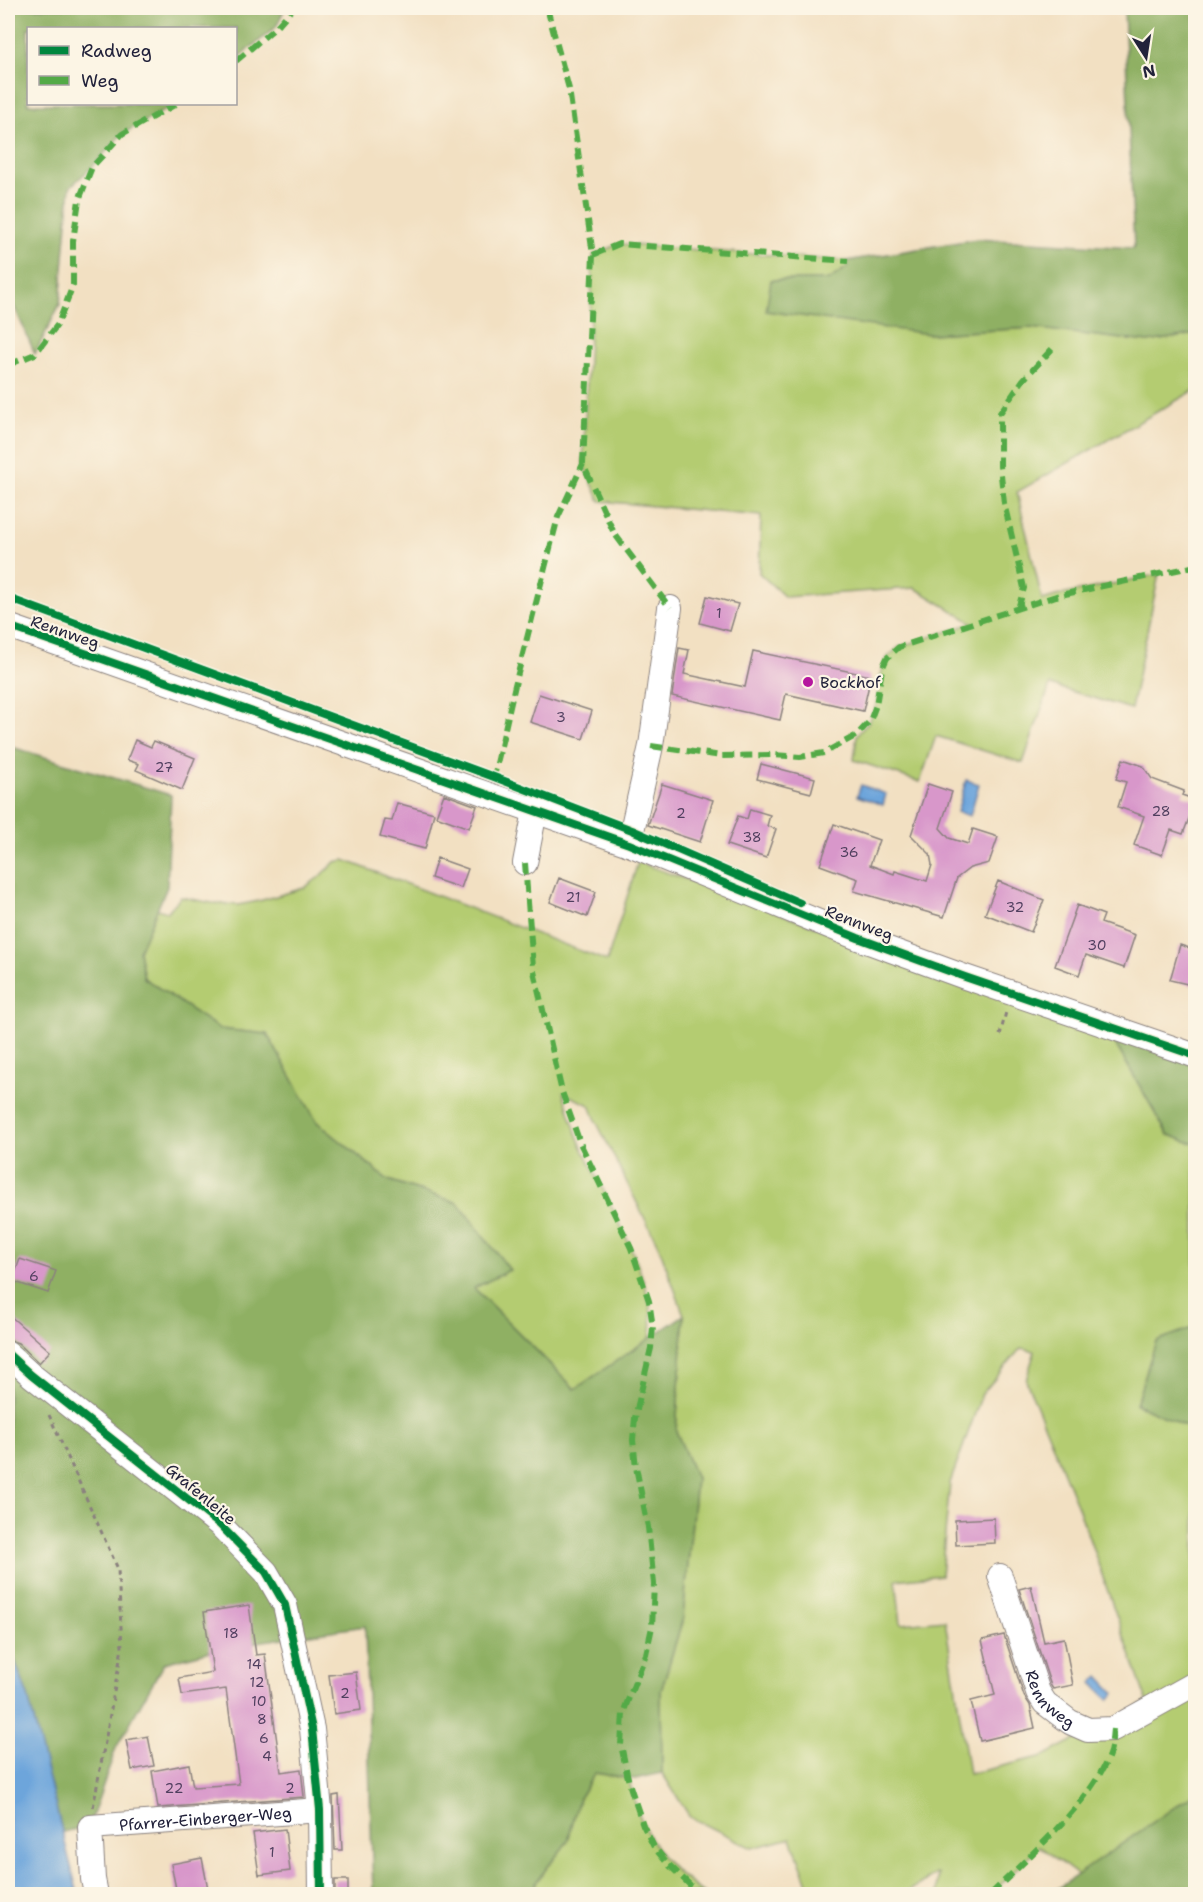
<svg xmlns="http://www.w3.org/2000/svg" width="1203" height="1902" font-family="'Shantell Sans',sans-serif">
  <style>
    .green { fill: #b4cc71; stroke: #6b7756; stroke-width: 1.5; fill-rule: evenodd }
    .forest { fill: #8fb063; stroke: #58694f; stroke-width: 1.5 }
    .water { fill: #6da5db; stroke: #48648b; stroke-width: 1.5 }
    .building { fill: #d897ca }
    .lines { fill: none; stroke-linecap: round; stroke-linejoin: round }
    .minor-casing { stroke: #8a817e; stroke-width: 26 }
    .path { stroke: #8a817e; stroke-width: 3; stroke-dasharray: 4.5 4.5; stroke-linecap: butt }
    .minor { stroke: #fff; stroke-width: 24 }
    .quiet { stroke: #53aa46; stroke-width: 6; stroke-dasharray: 12 6; stroke-linecap: butt }
    .cycleway-casing { stroke: #fcf5e5; stroke-width: 11 }
    .cycleway { stroke: #00873e; stroke-width: 8 }
    .poi-dot { fill: #b5179e; stroke: #fcf5e5; stroke-width: 2 }
    .labels { text-anchor: middle; dominant-baseline: central; stroke-width: 4.5; stroke-linejoin: round; paint-order: stroke }
    .number-label { font-size: 14px; fill: #503f5f }
    .street-label { font-size: 16px; fill: #22223b; stroke: #fcf5e5 }
    .poi-label { font-size: 16px; fill: #22223b; stroke: #fcf5e5; text-anchor: start }
  </style>
  <rect width="100%" height="100%" fill="#fcf5e5"/>
  <filter id="ink" filterUnits="userSpaceOnUse"><feTurbulence type="fractalNoise" baseFrequency=".0167" numOctaves="2"/><feDisplacementMap in="SourceGraphic" scale="12" xChannelSelector="R" yChannelSelector="G"/><feConvolveMatrix kernelMatrix="1 2 1 2 8 2 1 2 1" color-interpolation-filters="sRGB"/></filter>
  <filter id="wash" filterUnits="userSpaceOnUse"><feTurbulence type="fractalNoise" baseFrequency=".008" numOctaves="4" result="noise"/><feDisplacementMap in="SourceGraphic" scale="24" xChannelSelector="R" yChannelSelector="G"/><feGaussianBlur stdDeviation="1.35" result="paint"/><feColorMatrix in="noise" values="0 0 0 0 0 0 0 0 0 0 0 0 0 0 0 0 0 1.4 0 .05"/><feComposite in="paint" operator="in"/></filter>
  <g filter="url(#wash)">
    <rect width="100%" height="100%" fill="#f2e0c2"/>
    <!-- green -->
    <path class="green" d="M619,244L848,261L847,267L829,280H771L929,334L1031,328L1148,342L1195,334V390L1017,492L1042,600L1056,596L1159,574L1131,709L1050,685L1023,763L936,736L920,782L854,760L857,735L870,720L876,705L882,669L887,658L899,647L973,623L915,588L785,597L759,573L761,516L600,501L583,464L593,255Z
      M344,860L607,961L638,862L1109,1033L1168,1135L1195,1144V1327L1156,1341L1136,1404L1195,1430V1793L1078,1875L1039,1846L991,1894H937L938,1873L904,1894H812L791,1838L752,1848L690,1817L662,1773L661,1691L683,1618L696,1478L676,1431L684,1315L659,1247L597,1123L590,1105L563,1093C569,1110 574,1129 581,1145C602,1191 662,1290 650,1338L575,1389L474,1288L509,1270L458,1203L388,1180L317,1122L267,1034L220,1029L144,978L139,951L157,909L167,912L181,897L212,903L238,905L259,901L304,888L322,875L335,862ZM1021,1348L1035,1351L1026,1380L1078,1507L1147,1702L1044,1756L969,1774L945,1620L901,1624L896,1580L941,1575L950,1483L982,1394Z
      M595,1773L629,1779C640,1831 660,1864 705,1894H533L536,1882L568,1841L579,1798Z"/>
    <!-- forest -->
    <path class="forest" d="M8,8H285L276,27L236,60V28H28V104H176L122,134L92,167L70,187L60,304L35,354L8,292Z
      M1124,8H1195V334L1148,342L1031,328L929,334L766,311L771,280H829L847,267L848,261L858,259L977,239L1134,248Z
      M8,746L171,795L167,887L139,951L144,978L220,1029L267,1034L317,1122L388,1180L458,1203L510,1270L474,1288L575,1389L684,1315L676,1431L696,1478L683,1618L661,1691L662,1773L635,1779L595,1773L579,1798L568,1841L536,1882L533,1894H373L365,1626L230,1646L164,1663L116,1748L89,1826L58,1833L23,1682L8,1641Z
      M1109,1033L1195,1065V1144L1168,1135Z
      M1195,1327H1196L1195,1430L1136,1404L1156,1341Z
      M1195,1793V1894H1050Z"/>
    <!-- water -->
    <path class="water" d="M966,780L979,784L970,816L957,812Z
      M861,785L886,794L883,805L857,796Z
      M8,1643L28,1696L78,1894H8Z
      M1099,1676L1115,1693L1109,1700L1092,1683Z"/>
    <g id="blocks">
      <!-- building -->
      <path class="building" d="M707,596L738,604L730,631L700,623Z
        M679,648L689,650L684,674L745,687L753,651L871,676L863,711L786,694L780,720L672,696Z
        M539,694L592,711L583,739L530,722Z
        M135,740L151,747L154,741L195,758L182,790L136,770L139,764L127,760Z
        M1123,759L1143,766L1152,779L1184,791L1182,795L1196,800L1183,834L1171,830L1162,855L1134,845L1144,816L1118,807L1126,782L1116,779Z
        M761,764L815,778L811,793L757,779Z
        M662,784L713,800L700,842L648,825Z
        M928,784L952,792L940,828L949,838L968,844L973,829L998,837L989,863L970,868L957,878L944,917L854,891L858,879L820,865L834,824L879,840L870,865L894,874L895,871L927,881L932,865L930,854L911,835Z
        M444,794L477,806L469,828L436,816Z
        M397,803L434,813L425,849L380,837L385,820L392,821Z
        M750,809L770,815L767,826L776,829L766,858L727,845L738,816L747,819Z
        M437,858L468,869L461,888L431,878Z
        M559,878L596,892L587,917L550,902Z
        M998,881L1044,900L1031,932L985,914Z
        M1077,905L1104,915L1101,923L1135,935L1124,968L1086,955L1079,975L1055,966Z
        M1180,945L1196,950V986L1170,980Z
        M20,1259L56,1271L48,1293L12,1281Z
        M8,1314L50,1351L39,1363L18,1343L8,1340Z
        M994,1518L995,1543L956,1545L955,1520Z
        M1031,1586L1044,1642L1064,1638L1073,1685L1053,1689L1051,1686L1019,1589Z
        M249,1605L256,1655L265,1654L281,1772L301,1769L304,1797L158,1808L152,1771L189,1764L193,1787L239,1784L226,1689L182,1695L179,1678L213,1672L204,1612Z
        M1004,1635L1024,1696L1030,1705L1035,1728L980,1741L971,1701L995,1695L982,1640Z
        M356,1672L361,1710L334,1714L329,1675Z
        M148,1736L154,1766L132,1770L126,1740Z
        M339,1795L342,1850H335L333,1796Z
        M285,1829L290,1871L259,1875L253,1833Z
        M202,1858L209,1894H177L171,1864Z
        M335,1880H348V1894H335Z"/>
    </g>
  </g>
  <g filter="url(#ink)">
    <use href="#blocks" fill-opacity="0" stroke="#8a817e" stroke-width="1.5"/>
    <g class="lines">
      <defs>
        <g id="minor">
          <path d="M8,626L629,844L858,938L965,977L1196,1056"/>
          <path d="M629,844L651,746L670,608"/>
          <path d="M525,863L535,811"/>
          <path d="M8,1354L31,1375L219,1524L266,1572L285,1605L312,1729L320,1810L321,1894"/>
          <path id="s1" d="M1000,1576L1038,1692L1045,1703L1070,1722L1088,1730L1113,1729L1196,1683"/>
          <path id="s2" d="M96,1894L93,1879L90,1827L320,1810"/>
        </g>
      </defs>
      <!-- minor casing -->
      <use href="#minor" class="minor-casing"/>
      <!-- path -->
      <path class="path" d="M8,598L294,703
        M1000,1035L1006,1012
        M49,1415L118,1569L122,1648L93,1808"/>
      <!-- minor -->
      <use href="#minor" class="minor"/>
      <!-- quiet -->
      <path class="quiet" d="M547,8L569,89L593,255L583,464L614,533L670,608
        M236,61L276,27L293,8
        M593,255L619,244L848,261
        M8,365L35,354L58,324L73,285V241L79,200L92,167L122,134L176,104
        M1018,609L1024,588L1004,503L1000,466V413L1023,380L1053,348
        M651,746L722,756L774,755L800,757L824,753L857,735L870,721L876,705L882,669L887,658L899,647L1056,596L1196,566
        M493,781L515,685L558,517L583,464
        M525,863L533,967L562,1092L580,1143L631,1248L649,1301L653,1327L651,1348L635,1418L633,1440L636,1467L648,1527L654,1584L652,1627L646,1654L623,1713L621,1745L629,1783L643,1825L654,1847L668,1864L690,1885L705,1894
        M991,1894C1026,1859 1095,1799 1110,1752C1112,1745 1112,1737 1113,1729"/>
      <defs>
        <path id="cycleway" d="M8,598L494,777L632,830L800,903
          M8,626L629,844L858,938L965,977L1196,1056
          M8,1354L31,1375L219,1524L266,1572L285,1605L312,1729L320,1810L321,1894"/>
      </defs>
      <!-- cycleway casing -->
      <use href="#cycleway" class="cycleway-casing"/>
      <!-- cycleway -->
      <use href="#cycleway" class="cycleway"/>
    </g>
  </g>
  <!-- markers -->
  <circle class="poi-dot" cx="808" cy="682" r="6"/>
  <g class="labels">
    <!-- number labels -->
    <g class="number-label">
      <text x="719" y="613">1</text>
      <text x="561" y="717">3</text>
      <text x="164" y="767">27</text>
      <text x="1161" y="811">28</text>
      <text x="681" y="813">2</text>
      <text x="752" y="837">38</text>
      <text x="849" y="852">36</text>
      <text x="573" y="897">21</text>
      <text x="1015" y="907">32</text>
      <text x="1097" y="945">30</text>
      <text x="34" y="1276">6</text>
      <text x="231" y="1633">18</text>
      <text x="254" y="1664">14</text>
      <text x="257" y="1682">12</text>
      <text x="345" y="1693">2</text>
      <text x="259" y="1701">10</text>
      <text x="262" y="1719">8</text>
      <text x="264" y="1738">6</text>
      <text x="267" y="1756">4</text>
      <text x="174" y="1788">22</text>
      <text x="290" y="1788">2</text>
      <text x="272" y="1852">1</text>
    </g>
    <!-- street labels -->
    <g class="street-label">
      <text transform="translate(65 632) rotate(19)">Rennweg</text>
      <text transform="translate(859 923) rotate(21)">Rennweg</text>
      <text transform="translate(201 1494) rotate(40)">Grafenleite</text>
      <text stroke="none"><textPath href="#s1" startOffset="135">Rennweg</textPath></text>
      <text stroke="none"><textPath href="#s2" startOffset="183">Pfarrer-Einberger-Weg</textPath></text>
    </g>
    <!-- poi labels -->
    <g class="poi-label">
      <text x="820" y="682">Bockhof</text>
    </g>
  </g>
  <!-- margin -->
  <rect width="1203" height="1902" fill="none" stroke="#fcf5e5" stroke-width="30"/>
  <!-- legend -->
  <rect x="27" y="27" width="210" height="78" fill="#fcf5e5" stroke="#a5a1a1" stroke-width="1.5"/>
  <rect x="39" y="46" width="30" height="9" fill="#00873e" stroke="#a5a1a1" stroke-width="1.5"/>
  <text x="81" y="57" font-size="18" fill="#22223b">Radweg</text>
  <rect x="39" y="76" width="30" height="9" fill="#53aa46" stroke="#a5a1a1" stroke-width="1.5"/>
  <text x="81" y="87" font-size="18" fill="#22223b">Weg</text>
  <!-- north arrow -->
  <g transform="translate(1146 57) rotate(168)" stroke="#fcf5e5" stroke-width="4.5" paint-order="stroke">
  <path d="M0-4.5L10 22L0 15L-10 22Z" fill="#22223b"/>
  <text y="-9" font-size="16" font-weight="bold" text-anchor="middle" fill="#22223b">N</text>
  </g>
</svg>
